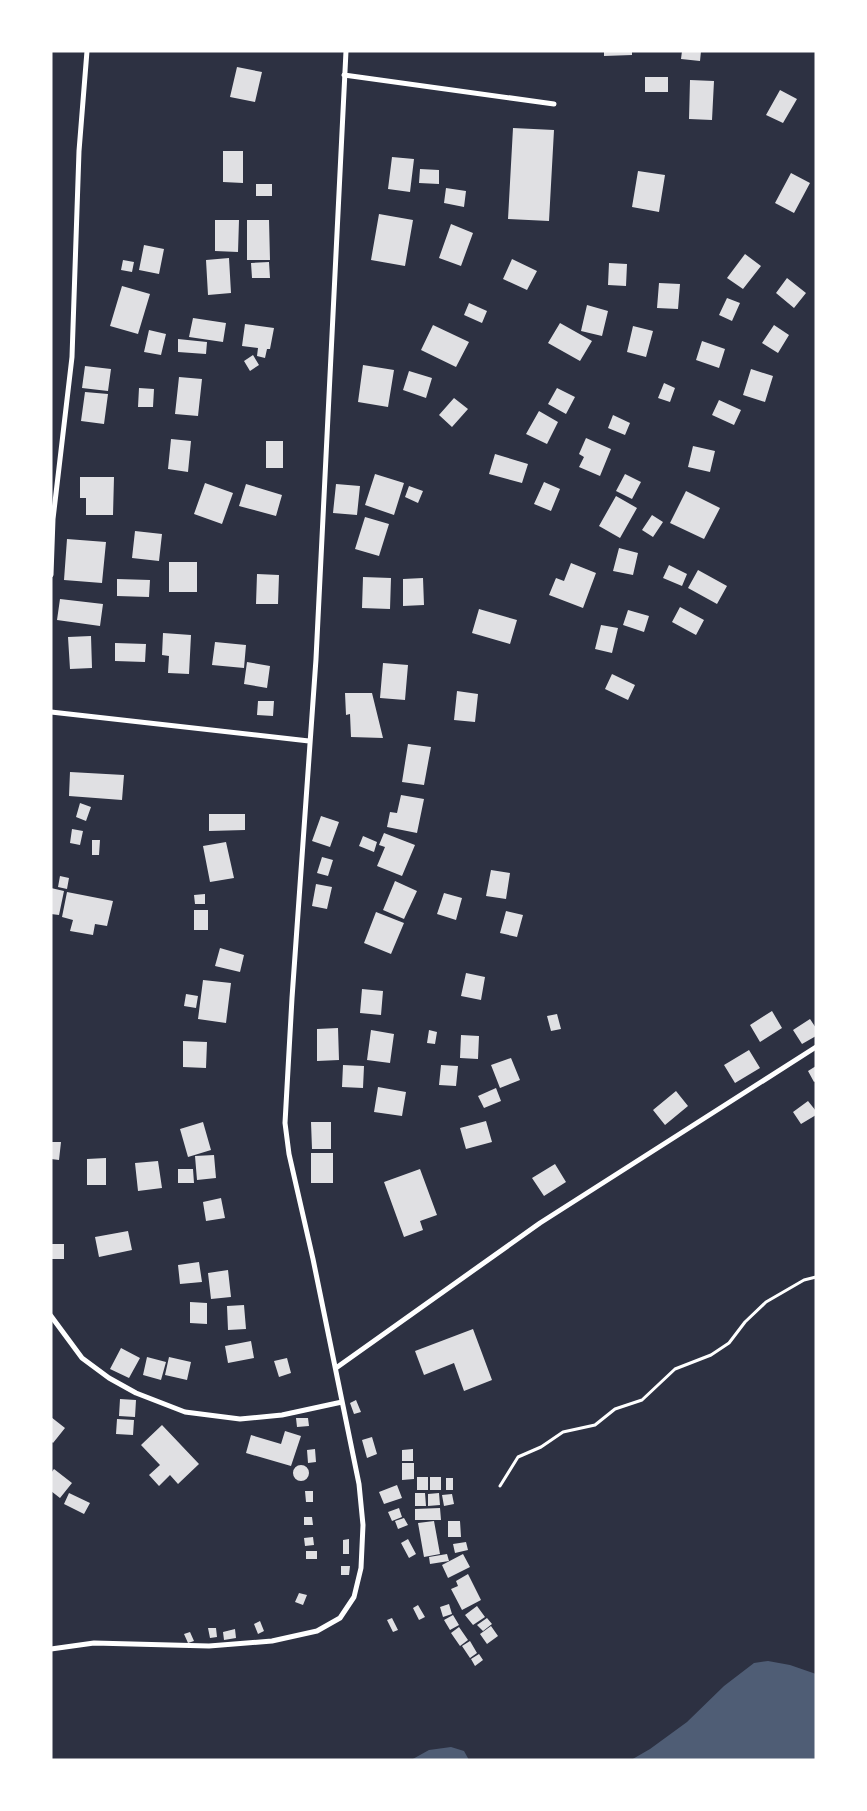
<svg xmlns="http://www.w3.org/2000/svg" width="867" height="1811" font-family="Karla,sans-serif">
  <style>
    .water { fill: #4f5d75 }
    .building { fill: #e0e0e3 }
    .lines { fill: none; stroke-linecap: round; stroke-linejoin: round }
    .path { stroke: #fff; stroke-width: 3 }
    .minor { stroke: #fff; stroke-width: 5 }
  </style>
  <rect width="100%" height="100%" fill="#2d3142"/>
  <!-- water -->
  <path class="water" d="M768,1661L790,1665L816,1674V1760H631L650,1749L687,1722L724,1686L754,1663Z
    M451,1747L464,1751L469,1760H411L429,1750Z"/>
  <!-- building -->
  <path class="building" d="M604,51H632V55L604,56Z
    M682,51H701L700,61L681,59Z
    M237,67L262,72L255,102L230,97Z
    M645,77H668V92H645Z
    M690,80L714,81L712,120L689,119Z
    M780,90L797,99L783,123L766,115Z
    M513,128L554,130L549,221L508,219Z
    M223,151H243V183L223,182Z
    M392,157L414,159L410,192L388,189Z
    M420,169L439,170V184L419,183Z
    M638,171L665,175L659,212L632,207Z
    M791,173L810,183L794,213L775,203Z
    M256,184H272V196H256Z
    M446,188L466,191L464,207L444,203Z
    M379,214L413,220L405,266L371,260Z
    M215,220H239L238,252L215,251Z
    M247,220H269L270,260H247Z
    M451,224L473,233L461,266L439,258Z
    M144,245L164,249L159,274L139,270Z
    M745,254L761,266L743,289L727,278Z
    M229,258L231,293L208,295L206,260Z
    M512,259L537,271L527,290L503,279Z
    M123,260L134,262L132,272L121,270Z
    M269,262L270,278H252L251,263Z
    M609,263L627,264L626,286L608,285Z
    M787,278L806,293L794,308L776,293Z
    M659,283L680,284L678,309L657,308Z
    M122,286L150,294L138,334L110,326Z
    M727,298L740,303L732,321L719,315Z
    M469,303L487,311L482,323L464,315Z
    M587,305L608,311L602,336L581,331Z
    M193,318L226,323L223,342L189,337Z
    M560,323L592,341L580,361L548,343Z
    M245,324L274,328L270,349H267L265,358L257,356L258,348L242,346Z
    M433,325L469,342L456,367L421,350Z
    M774,325L789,335L778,353L762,343Z
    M633,326L653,331L646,357L627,352Z
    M149,330L166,334L161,355L144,352Z
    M178,339L207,342L206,354L178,352Z
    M702,341L725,349L719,368L696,360Z
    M253,355L259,365L250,371L244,361Z
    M363,365L394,370L388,407L358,402Z
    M85,366L111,369L108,391L82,388Z
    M751,369L773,376L765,402L743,395Z
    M409,371L432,378L426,398L403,390Z
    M179,377L202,379L198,416L175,414Z
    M664,383L675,388L670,402L658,398Z
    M139,388L154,389L153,407H138Z
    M557,388L575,397L566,414L548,404Z
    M85,392L108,394L104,424L81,421Z
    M454,398L468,409L452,427L439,415Z
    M719,400L741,410L734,425L712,415Z
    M539,411L558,422L547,444L526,434Z
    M613,415L630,423L625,435L608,428Z
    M586,438L611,449L600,476L579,467L584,457L579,454Z
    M171,439L191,441L188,472L168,469Z
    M266,441H283V468H266Z
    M693,446L715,451L710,472L688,467Z
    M495,454L528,464L522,483L489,474Z
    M375,474L404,483L394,515L365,505Z
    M625,474L641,482L632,499L616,491Z
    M80,477H114L113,515H86V498H80Z
    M544,482L560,489L551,511L534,504Z
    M205,483L233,493L222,524L194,514Z
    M246,484L282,495L276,516L239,506Z
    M336,484L360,486L357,515L333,513Z
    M409,486L423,491L418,503L405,497Z
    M686,491L720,508L704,539L670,523Z
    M616,496L637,508L620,538L599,526Z
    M652,515L663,522L653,537L642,530Z
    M365,517L389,524L379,556L355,549Z
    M135,531L162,534L159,561L132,558Z
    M67,539L106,542L102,583L64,580Z
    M619,548L638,553L633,575L613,571Z
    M169,562H197V592H169Z
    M571,563L596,573L583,608L549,595L556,578L564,581Z
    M669,565L687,574L682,586L663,578Z
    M698,570L727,586L717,604L688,588Z
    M257,574L279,575L278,604H256Z
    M363,577L391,578L390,609L362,608Z
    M423,578L424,605L403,606V579Z
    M117,579L150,580L149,597L117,596Z
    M60,599L103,604L100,626L57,620Z
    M680,607L704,620L696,635L672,622Z
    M479,609L517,620L510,644L472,633Z
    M628,610L649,616L644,632L623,625Z
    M601,625L618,628L612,653L595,649Z
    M163,633L191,635L189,674L168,673L169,656L162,655Z
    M91,636L92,668L70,669L68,637Z
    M215,642L246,645L244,668L212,665Z
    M115,643L146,644L145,662L115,661Z
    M247,662L270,666L267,688L244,684Z
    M383,663L408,665L405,700L380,698Z
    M612,674L635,685L628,700L605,689Z
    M457,691L478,694L475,722L454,720Z
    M345,693H372L383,738L351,737L350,714L346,715Z
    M258,701H274L273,716L257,715Z
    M408,744L431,747L424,785L402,782Z
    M70,772L124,775L122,800L69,796Z
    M401,795L424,799L417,833L387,827L390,812L397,813Z
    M80,803L91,807L86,821L76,817Z
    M209,814H245V830L209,831Z
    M321,816L339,822L330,847L312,841Z
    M72,829L83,831L80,845L70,843Z
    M384,833L415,845L402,876L377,866L385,847L379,845Z
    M363,836L377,842L374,852L359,846Z
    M92,840H100L99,855H92Z
    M226,842L234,878L210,882L203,846Z
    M322,857L333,860L328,876L317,873Z
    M491,870L510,873L506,899L486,896Z
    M60,876L69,878L67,889L58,887Z
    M395,881L417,891L404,919L383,910Z
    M316,884L332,887L327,909L312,906Z
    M51,888L64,891L59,915L51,914Z
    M67,892L113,901L107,926L95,924L93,935L70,931L73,920L62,917Z
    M444,893L462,898L456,920L437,914Z
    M205,894V904H195L194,895Z
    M194,910H208V930H194Z
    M506,911L523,915L517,937L500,933Z
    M376,912L404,923L391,954L364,943Z
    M220,948L244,955L240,972L215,966Z
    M466,973L485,977L481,1000L461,996Z
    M203,980L231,983L226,1023L198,1019Z
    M362,989L383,991L381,1015L360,1013Z
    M186,994L198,996L196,1008L184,1006Z
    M772,1011L782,1028L760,1042L750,1025Z
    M557,1014L561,1029L551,1031L547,1016Z
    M810,1019L816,1028V1036L802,1044L793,1030Z
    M338,1028L339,1060L317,1061V1029Z
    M371,1030L394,1034L390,1063L367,1060Z
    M429,1030L437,1032L435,1044L427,1043Z
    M461,1035L479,1036L478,1059L460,1058Z
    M183,1041L207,1042L206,1068L183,1067Z
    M749,1050L760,1068L735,1083L724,1065Z
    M511,1058L520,1080L500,1088L491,1065Z
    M343,1065L364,1066L363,1088L342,1087Z
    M441,1065L458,1066L456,1086L439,1085Z
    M816,1066V1081L814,1082L808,1071Z
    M378,1087L406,1092L402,1116L374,1112Z
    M496,1088L501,1101L484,1108L478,1096Z
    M676,1091L688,1106L665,1125L653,1110Z
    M808,1101L816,1111V1115L801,1124L793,1112Z
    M486,1121L492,1142L466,1149L460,1128Z
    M203,1122L211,1150L188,1157L180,1129Z
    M311,1122H331V1149H312Z
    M51,1142H61L59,1160L51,1159Z
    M311,1153H333V1183H311Z
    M214,1155L216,1178L197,1180L195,1156Z
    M106,1158V1185H87V1159Z
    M158,1161L162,1188L138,1191L135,1163Z
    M555,1164L566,1182L544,1196L532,1178Z
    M178,1169H193L194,1183H178Z
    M420,1169L437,1215L420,1221L423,1230L404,1237L384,1182Z
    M221,1198L225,1218L206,1221L203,1202Z
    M128,1231L132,1250L99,1257L95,1237Z
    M51,1244H64V1259H51Z
    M199,1262L202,1282L180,1284L178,1265Z
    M228,1270L231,1297L211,1299L208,1273Z
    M190,1302L207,1303V1324L190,1323Z
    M244,1305L246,1329L228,1330L227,1306Z
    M473,1329L492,1380L464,1391L454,1363L424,1375L415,1351Z
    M251,1341L254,1358L228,1363L225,1346Z
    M121,1348L140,1358L129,1378L110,1369Z
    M147,1357L166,1362L161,1380L143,1375Z
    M169,1357L191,1362L187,1380L165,1375Z
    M287,1358L291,1373L279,1377L274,1361Z
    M120,1399L136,1400L135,1417L119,1416Z
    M356,1400L361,1412L354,1414L350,1403Z
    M51,1417L65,1428L53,1443L51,1441Z
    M296,1418H308L309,1426L297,1427Z
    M117,1419L134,1420L133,1435L116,1434Z
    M162,1425L199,1464L178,1484L170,1475L159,1486L149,1475L160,1465L141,1445Z
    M285,1431L301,1436L291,1466L246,1453L251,1435L281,1444Z
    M372,1437L377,1454L367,1458L362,1440Z
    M315,1449L316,1462L308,1463L307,1450Z
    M413,1449V1461H402V1450Z
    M402,1463H414V1479L402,1480Z
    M293 1473a8 8 0 1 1 16 0a8 8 0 1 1-16 0Z
    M54,1469L72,1483L60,1498L51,1491V1473Z
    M417,1477H428V1490H417Z
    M430,1477H441V1490H430Z
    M446,1478H453V1490H446Z
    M397,1485L402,1498L384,1504L379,1492Z
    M305,1491H313V1502H306Z
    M69,1493L90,1503L84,1514L64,1504Z
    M415,1493H425L426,1506H415Z
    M439,1493L440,1505L428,1506V1494Z
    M452,1494L454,1504L444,1506L442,1495Z
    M399,1508L402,1517L392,1521L388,1512Z
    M440,1508L441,1520H415V1509Z
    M304,1517H312L313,1525H304Z
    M404,1518L408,1525L398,1529L395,1521Z
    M434,1521L440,1554L424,1557L418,1523Z
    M448,1521H460L461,1537H448Z
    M313,1537L314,1545L305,1546L304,1538Z
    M349,1539V1554H343V1540Z
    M408,1539L416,1554L409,1558L401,1543Z
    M466,1542L468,1550L455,1553L453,1544Z
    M306,1551H317V1559H306Z
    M447,1554L449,1561L430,1564L429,1557Z
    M463,1554L470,1567L448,1578L442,1565Z
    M341,1566H350L349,1575H341Z
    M468,1574L481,1600L462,1610L451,1589L458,1586L456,1581Z
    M299,1593L307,1595L303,1605L295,1602Z
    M449,1604L452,1614L443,1617L440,1607Z
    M418,1605L425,1617L419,1620L413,1608Z
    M477,1606L485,1617L473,1625L465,1615Z
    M453,1615L459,1625L450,1630L444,1620Z
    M392,1618L398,1630L393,1632L387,1620Z
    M487,1618L492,1624L483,1631L477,1625Z
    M260,1621L264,1631L258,1634L254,1624Z
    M491,1626L498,1636L487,1644L480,1634Z
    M459,1627L468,1640L460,1646L451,1633Z
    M208,1628H216L217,1637L210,1638Z
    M235,1629L236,1638L224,1640L223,1632Z
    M190,1632L194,1641L188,1643L184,1634Z
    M470,1641L477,1653L470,1658L462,1646Z
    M479,1654L483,1660L475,1666L471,1659Z"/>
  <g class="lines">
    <!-- path -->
    <path class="path" d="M500,1486L518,1457L541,1447L563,1432L595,1425L615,1409L642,1400L675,1369L711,1355L729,1343L745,1322L766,1302L804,1280L816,1277"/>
    <!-- minor -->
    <path class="minor" d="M344,75L554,104
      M51,575L53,519L72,357L79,151L87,51
      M51,712L309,741
      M51,1316L82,1358L109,1378L136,1393L185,1412L240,1419L282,1415L342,1402
      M336,1368L540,1223L816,1047
      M51,1649L94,1643L209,1646L272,1641L317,1631L340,1618L354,1597L361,1568L363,1525L359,1484L313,1259L289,1154L285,1123L292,998L316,659L346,51"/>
  </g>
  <!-- border -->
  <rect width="867" height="1811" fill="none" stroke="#ffffff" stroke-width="105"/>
</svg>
